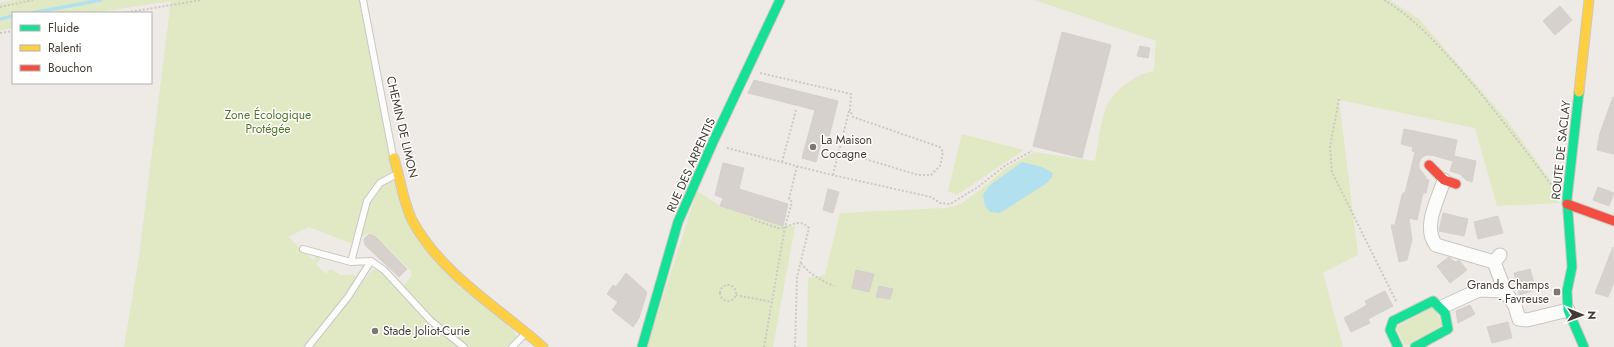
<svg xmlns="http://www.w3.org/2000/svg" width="1614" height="347" font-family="Jost,sans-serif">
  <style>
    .green { fill: #e0e9c4 }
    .water { fill: #b3e0ee }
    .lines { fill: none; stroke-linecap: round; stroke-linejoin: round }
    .stream { stroke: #b3e0ee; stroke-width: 3.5 }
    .building { fill: #d6d1cd; stroke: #d6d0cc }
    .lane-casing { stroke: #cac6c2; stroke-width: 8 }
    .street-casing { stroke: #cac6c2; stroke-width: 15 }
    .fast-casing { stroke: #cfc7be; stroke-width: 11 }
    .slow-casing { stroke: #cfc7be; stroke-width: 11 }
    .jam-casing { stroke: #cfc7be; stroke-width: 11 }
    .path { stroke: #ccc9c5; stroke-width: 2; stroke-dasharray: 2 2; stroke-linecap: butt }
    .lane { stroke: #fcfcfb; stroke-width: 6 }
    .street { stroke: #fcfcfb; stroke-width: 13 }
    .fast { stroke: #16e098; stroke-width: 9 }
    .slow { stroke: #ffcf43; stroke-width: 9 }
    .jam { stroke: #f24e42; stroke-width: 9 }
    .poi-dot { fill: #7f7871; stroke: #fff; stroke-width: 1.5 }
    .labels { text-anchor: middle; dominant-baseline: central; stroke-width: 3; stroke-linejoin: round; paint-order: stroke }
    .park-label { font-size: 12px; fill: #507625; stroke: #fff }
    .street-label { font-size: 12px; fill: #433a32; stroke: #fff }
    .poi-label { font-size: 12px; fill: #433a32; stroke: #fff; text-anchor: start }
  </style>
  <rect width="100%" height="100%" fill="#eeeae6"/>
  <!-- green -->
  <path class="green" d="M13,0H359L393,172L372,186L391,177L409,220L508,321L517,337L506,347H469L433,319L403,286L411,277V271L383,243H378L379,239L375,235L368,233L352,244L309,227L288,237L313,260L317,255L321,259L316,264L326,274L328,270H333L341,275H353L356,277L353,294L373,269L377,271L381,270L429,321L458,347H124L139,257L171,1L94,13H13V28L0,31V3Z
    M1034,0H1390L1419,19L1506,119L1556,188L1559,203L1497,206L1475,128L1339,100L1358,255L1323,273L1343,347H807L808,278L825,275L840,213L945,208L959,205L979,191L1006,168L1034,152L1095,161C1098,145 1100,125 1105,110C1112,91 1135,74 1154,71L1156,41Z
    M962,134L1024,150L957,195L948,191Z
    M697,191L720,206L783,226H795L773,347H647Z
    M1433,307L1443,325L1407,346L1404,344L1396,327Z"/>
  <!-- water -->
  <path class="water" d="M1022,162L1042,167L1053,173L1052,177L1047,183L1000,213L990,212L985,206L983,195L990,185Z"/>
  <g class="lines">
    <!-- stream -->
    <path class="stream" d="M32,13L101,0
      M0,19L13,16"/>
  </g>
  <!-- building -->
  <path class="building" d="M1560,6L1572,20L1555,35L1543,21Z
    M1062,32L1111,45L1082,158L1033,146Z
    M1140,46L1150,48L1148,58L1137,56Z
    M754,80L838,101L829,137L823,135L816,162L802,158L815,110L748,93Z
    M1613,97H1614V154L1597,150L1600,133Z
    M1404,129L1457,140L1454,156L1476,161L1472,182L1466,180L1460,174L1450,171L1453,161L1431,155H1426L1421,158L1419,163V168L1426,177V179L1429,180L1426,193H1423L1417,220L1409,218L1412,240L1407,260L1399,262L1391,225H1395L1402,195L1403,193H1405L1415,152L1412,151L1413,147L1401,144Z
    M723,163L744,168L739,189L788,204L783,226L720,206L723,198L715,195Z
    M1598,187L1614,193L1609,206L1593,200Z
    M828,189L839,192L833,213L823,210Z
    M1443,213L1468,219L1464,236L1439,231Z
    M1498,216L1503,233L1478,239L1474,222Z
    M369,234L375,236L407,269L399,277L365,245L364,239Z
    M1613,247L1614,282L1608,297L1595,293Z
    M1449,257L1455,262L1459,260L1467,270L1450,283L1437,266Z
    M1530,269L1536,290L1519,295L1514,273Z
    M856,270L874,274L869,292L852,288Z
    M626,273L647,292L639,318L633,327L612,310L618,302L607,294L613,285L616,287Z
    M879,286L893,289L890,299L876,297Z
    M1385,291L1393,306L1368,319L1370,323L1351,332L1344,318L1367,305L1365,301Z
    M1470,305L1475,314L1458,323L1456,311Z
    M1508,322L1512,338L1492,343L1487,327Z"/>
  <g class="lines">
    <defs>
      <path id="lane" d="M363,0L393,156
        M303,249L351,262L371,261
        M351,262L367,201L380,183L397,174
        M308,347L348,297L371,261L384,270L431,321L464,347
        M512,347L525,334"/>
      <path id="street" d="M1444,180C1438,200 1422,227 1436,245L1494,262
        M1500,255L1494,262L1505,291L1515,306L1519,319L1527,320L1568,310
        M1442,307L1479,290L1505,291"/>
      <path id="fast" d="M1579,92L1567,199L1572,267L1567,291L1568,310L1584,347
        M642,347L678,222L713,142L780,0
        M1398,347L1390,330L1393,321L1433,301L1445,313L1448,329L1415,347"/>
      <path id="slow" d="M1579,92L1589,0
        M394,158C400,178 403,201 412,220C441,274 498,307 543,347"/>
      <path id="jam" d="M1429,165L1444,180L1456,184
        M1567,204L1614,221"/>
    </defs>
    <!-- lane casing -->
    <use href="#lane" class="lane-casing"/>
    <!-- street casing -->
    <use href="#street" class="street-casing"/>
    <!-- fast casing -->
    <use href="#fast" class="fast-casing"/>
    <!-- slow casing -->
    <use href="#slow" class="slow-casing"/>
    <!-- jam casing -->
    <use href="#jam" class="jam-casing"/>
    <!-- path -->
    <path class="path" d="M1384,0C1413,17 1434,41 1456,65C1491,104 1521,145 1553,187
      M0,7L33,0
      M123,13L202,0
      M0,33L13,31
      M760,73L851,94L850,110L853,117L940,147L943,152L940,166L931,175H918L839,151
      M1339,99L1330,147L1332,172L1397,303
      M727,148L828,174L931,197L940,203L950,204L978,187L1006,165L1032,151
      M782,162L796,110
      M833,175L849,111
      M751,219L778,228C790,229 797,216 809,228L797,277L795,347
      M801,263C810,275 821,280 834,286
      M720 293a8 8 0 1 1 16 0a8 8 0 1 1-16 0Z
      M736,295L772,302
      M764,347L785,227L792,202L789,199L797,166"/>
    <!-- lane -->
    <use href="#lane" class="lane"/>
    <!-- street -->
    <use href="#street" class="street"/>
    <!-- fast -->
    <use href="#fast" class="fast"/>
    <!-- slow -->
    <use href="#slow" class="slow"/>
    <!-- jam -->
    <use href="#jam" class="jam"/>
  </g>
  <!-- markers -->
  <g class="poi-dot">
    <circle cx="813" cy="147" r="4"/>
    <rect x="1553" y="288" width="8" height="8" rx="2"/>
    <circle cx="375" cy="331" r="4"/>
  </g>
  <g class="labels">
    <!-- park labels -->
    <g class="park-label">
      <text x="268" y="115">Zone Écologique<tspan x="268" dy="14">Protégée</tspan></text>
    </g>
    <!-- street labels -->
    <g class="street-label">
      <text transform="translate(402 127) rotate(77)">CHEMIN DE LIMON</text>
      <text transform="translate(1561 150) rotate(-84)">ROUTE DE SACLAY</text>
      <text transform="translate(691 165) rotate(-66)">RUE DES ARPENTIS</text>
    </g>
    <!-- poi labels -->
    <g class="poi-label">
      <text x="821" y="140">La Maison<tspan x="821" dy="14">Cocagne</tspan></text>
      <text x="1549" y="285" text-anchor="end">Grands Champs<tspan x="1549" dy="14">- Favreuse</tspan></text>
      <text x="383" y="331">Stade Joliot-Curie</text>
    </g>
  </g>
  <!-- legend -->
  <rect x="12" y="12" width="140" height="72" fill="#ffffff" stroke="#b4b0ad"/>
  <rect x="20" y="25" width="20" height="6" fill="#16e098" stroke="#b4b0ad"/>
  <text x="48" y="32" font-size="12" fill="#433a32">Fluide</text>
  <rect x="20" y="45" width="20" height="6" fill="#ffcf43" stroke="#b4b0ad"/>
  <text x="48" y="52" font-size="12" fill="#433a32">Ralenti</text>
  <rect x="20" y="65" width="20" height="6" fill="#f24e42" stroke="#b4b0ad"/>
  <text x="48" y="72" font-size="12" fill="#433a32">Bouchon</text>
  <!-- north arrow -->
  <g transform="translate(1582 315) rotate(91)" stroke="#ffffff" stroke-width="3" paint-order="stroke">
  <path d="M0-3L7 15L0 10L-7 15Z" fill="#433a32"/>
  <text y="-6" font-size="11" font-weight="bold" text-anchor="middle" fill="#433a32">N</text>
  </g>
</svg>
